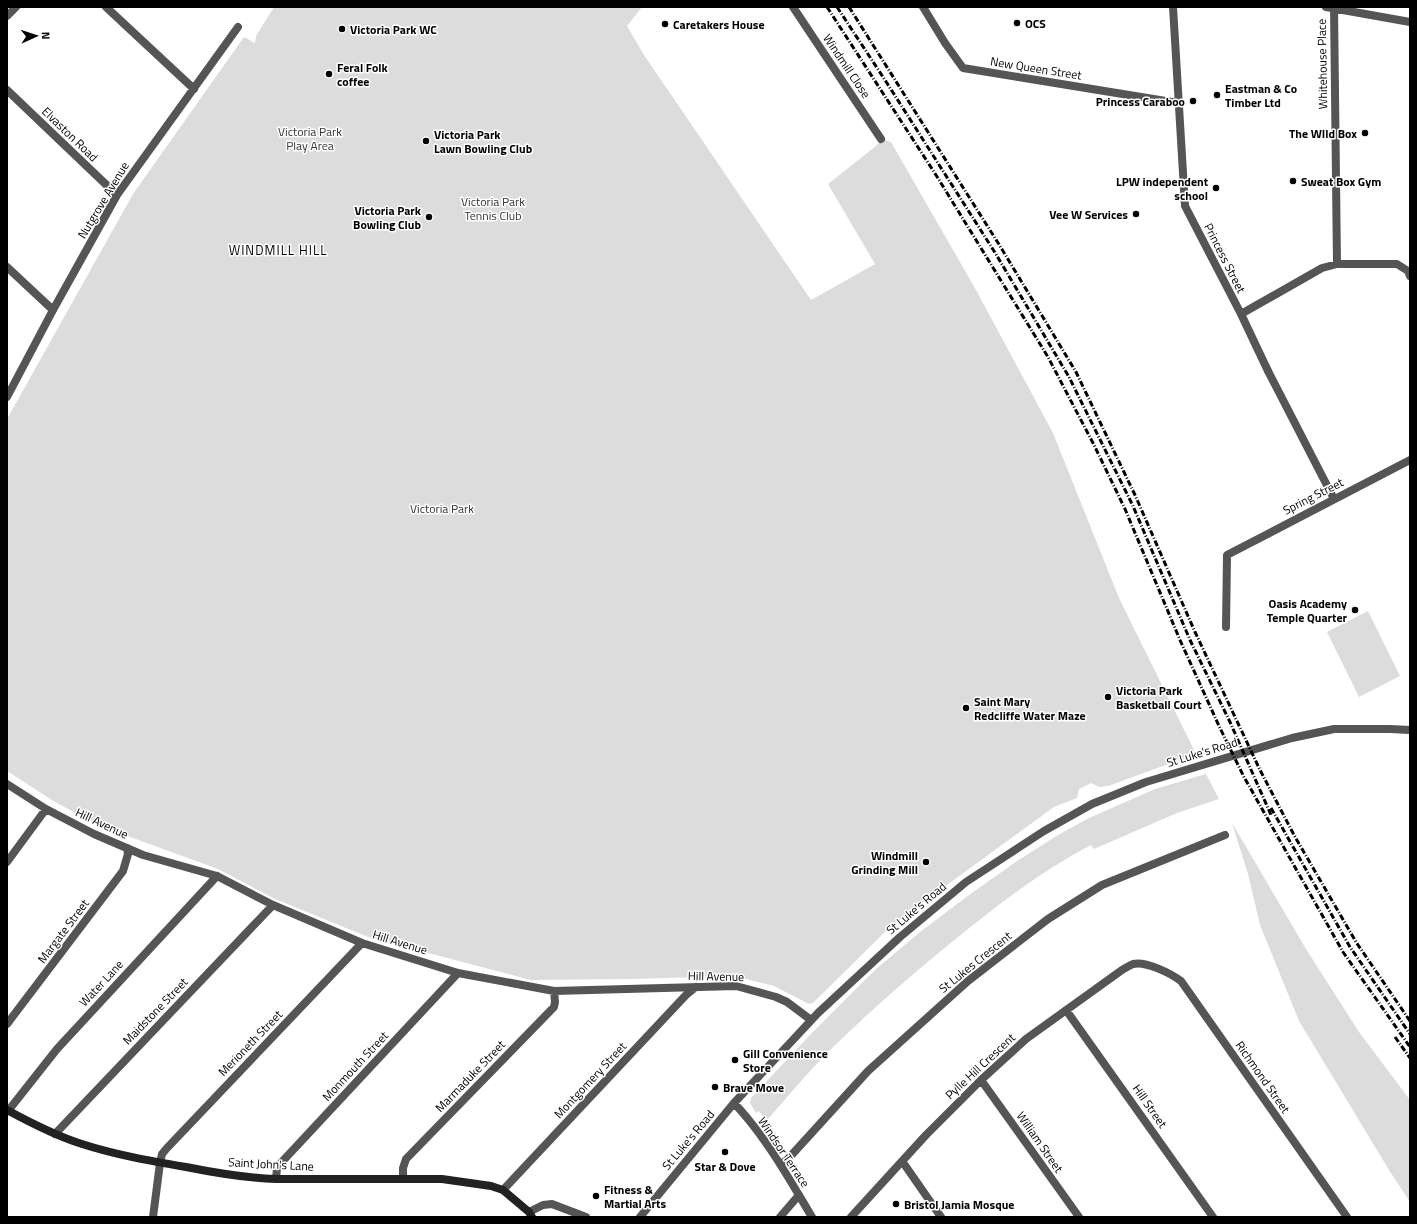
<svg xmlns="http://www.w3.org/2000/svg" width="1417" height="1224" font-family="'Titillium Web',sans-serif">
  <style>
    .green { fill: #dcdcdc }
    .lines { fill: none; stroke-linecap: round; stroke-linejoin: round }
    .lane { stroke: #555; stroke-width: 8 }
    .street { stroke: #555; stroke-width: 8 }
    .secondary { stroke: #222; stroke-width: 8 }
    .rail { stroke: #000; stroke-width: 3; stroke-dasharray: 6 2 1 2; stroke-linecap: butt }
    .poi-dot { fill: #000; stroke: #fff; stroke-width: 1.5 }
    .labels { text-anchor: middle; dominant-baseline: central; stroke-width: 3; stroke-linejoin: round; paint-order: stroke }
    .poi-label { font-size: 12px; font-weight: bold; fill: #000; stroke: #fff; text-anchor: start }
    .street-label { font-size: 12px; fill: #000; stroke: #fff }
    .park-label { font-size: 12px; fill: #333; stroke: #fff }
    .neighbourhood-label { font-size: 13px; letter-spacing: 1px; fill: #000; stroke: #fff }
  </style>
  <rect width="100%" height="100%" fill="#fff"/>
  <!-- green -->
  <path class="green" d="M274,7H642L627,26L644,55L811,300L875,264L828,184L876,146L881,139L891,142L976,290L1053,433L1119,598L1196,754L1108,786L1099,787L1091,783L1079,789L1077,798L1054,807L892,925L813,1003L809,1004L774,986L734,976L632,979L531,980L368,937L275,899L218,869L100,826L55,802L7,771V419L133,194L244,37L255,43L256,36Z
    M1368,611L1400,676L1359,697L1327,632Z
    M1206,774L1219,799L1177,813L1094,849L1091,845C1047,868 1007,898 968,929C920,967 873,1008 829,1051C807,1073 787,1098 766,1121L759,1111L756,1113L750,1103L751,1098L809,1036L875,970L920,932L969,895L1017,861L1058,835L1089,818L1155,789Z
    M1232,823L1306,949L1359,1032L1410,1100V1202L1389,1170L1299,1021L1260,925L1248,874Z"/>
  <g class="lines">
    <!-- lane -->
    <path class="lane" d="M793,7L881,139
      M1268,371L1334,499
      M8,1111L57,1049L217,876
      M529,1212L543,1205L552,1204L586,1217
      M153,1217L160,1163"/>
    <!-- street -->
    <path class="street" d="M106,7L194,89
      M923,7L945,43L963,68L1178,103
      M1173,7L1185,206L1241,314L1268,371
      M1326,7L1410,22
      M1334,7L1337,264
      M7,16L16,7
      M7,90L117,195
      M7,267L53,310
      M1241,314L1322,268L1337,264H1397L1408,271L1410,276
      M7,397L53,310L117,195L238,27
      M1226,627L1227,555L1410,460
      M7,784L46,809L94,834L143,855L217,876L273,905L362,943L458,973L554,991L736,986L776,997L787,1002L811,1020
      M7,862L46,809
      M1066,1010L1213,1217
      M7,1024L123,871L128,854L127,848
      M981,1080L1079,1217
      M734,1103C766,1137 788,1177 812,1217
      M55,1134L273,905
      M902,1161L941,1217
      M160,1163L162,1154L167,1148L362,943
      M781,1164L787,1160L868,1071L968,981L1048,919L1102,885L1225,835
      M403,1178V1168L406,1159L554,1007L555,1002L554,991
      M276,1179L277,1168L279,1165L458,973
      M503,1190L686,995L696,987
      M640,1217L734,1103L818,1013L900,937L966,882L1044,831L1092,804L1146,782L1292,738L1334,729H1390L1410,730
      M780,1217L799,1195
      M851,1217L926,1135L981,1080L1026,1039L1122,970C1126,968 1130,965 1133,964C1146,961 1170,973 1181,981L1347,1217"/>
    <!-- secondary -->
    <path class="secondary" d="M7,1110C31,1123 56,1136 82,1144C116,1155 151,1161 186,1167C216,1173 246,1178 276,1179H442L491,1186L503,1190L529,1212L532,1217"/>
    <!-- rail -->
    <path class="rail" d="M827,7L936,175L1048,357L1094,445L1125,509L1180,640L1219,726L1244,777L1343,952L1410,1047
      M837,7L885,80L994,251L1069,377L1133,506L1190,640L1230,722L1271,815
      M849,7L1000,246L1076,372L1135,495L1195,632L1260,770L1294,835L1356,942L1410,1021
      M1271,808L1350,947L1410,1034
      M1395,1037L1410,1058"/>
  </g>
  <!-- markers -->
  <g class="poi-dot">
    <circle cx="1017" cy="23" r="4"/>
    <circle cx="665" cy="24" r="4"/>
    <circle cx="342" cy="29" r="4"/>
    <circle cx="329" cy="74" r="4"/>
    <circle cx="1217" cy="95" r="4"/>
    <circle cx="1193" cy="101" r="4"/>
    <circle cx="1365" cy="133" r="4"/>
    <circle cx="426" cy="141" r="4"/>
    <circle cx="1293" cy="181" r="4"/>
    <circle cx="1216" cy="188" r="4"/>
    <circle cx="1136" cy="214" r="4"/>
    <circle cx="429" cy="217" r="4"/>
    <circle cx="1355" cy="610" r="4"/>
    <circle cx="1108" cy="697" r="4"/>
    <circle cx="966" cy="708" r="4"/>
    <circle cx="926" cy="862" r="4"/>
    <circle cx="735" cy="1060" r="4"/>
    <circle cx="715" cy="1087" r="4"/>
    <circle cx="725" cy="1152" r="4"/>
    <circle cx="596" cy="1196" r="4"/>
    <circle cx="896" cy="1204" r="4"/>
  </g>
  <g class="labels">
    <!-- poi labels -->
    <g class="poi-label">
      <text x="1025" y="23">OCS</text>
      <text x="673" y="24">Caretakers House</text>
      <text x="350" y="29">Victoria Park WC</text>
      <text x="337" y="67">Feral Folk<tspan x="337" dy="14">coffee</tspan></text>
      <text x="1225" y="88">Eastman &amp; Co<tspan x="1225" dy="14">Timber Ltd</tspan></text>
      <text x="1185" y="101" text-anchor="end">Princess Caraboo</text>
      <text x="1357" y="133" text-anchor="end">The WIld Box</text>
      <text x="434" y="134">Victoria Park<tspan x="434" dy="14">Lawn Bowling Club</tspan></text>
      <text x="1208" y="181" text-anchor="end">LPW independent<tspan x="1208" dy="14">school</tspan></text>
      <text x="1301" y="181">Sweat Box Gym</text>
      <text x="421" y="210" text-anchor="end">Victoria Park<tspan x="421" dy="14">Bowling Club</tspan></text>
      <text x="1128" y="214" text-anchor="end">Vee W Services</text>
      <text x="1347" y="603" text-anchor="end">Oasis Academy<tspan x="1347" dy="14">Temple Quarter</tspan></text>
      <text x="1116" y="690">Victoria Park<tspan x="1116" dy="14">Basketball Court</tspan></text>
      <text x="974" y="701">Saint Mary<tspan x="974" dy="14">Redcliffe Water Maze</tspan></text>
      <text x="918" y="855" text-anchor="end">Windmill<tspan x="918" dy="14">Grinding Mill</tspan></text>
      <text x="743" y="1053">Gill Convenience<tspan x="743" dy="14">Store</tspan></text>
      <text x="723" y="1087">Brave Move</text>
      <text x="725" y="1166" text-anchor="middle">Star &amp; Dove</text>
      <text x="604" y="1189">Fitness &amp;<tspan x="604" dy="14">Martial Arts</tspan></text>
      <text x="904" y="1204">Bristol Jamia Mosque</text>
    </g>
    <!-- street labels -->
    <g class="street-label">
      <text transform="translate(1322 64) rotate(-91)">Whitehouse Place</text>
      <text transform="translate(847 66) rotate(56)">Windmill Close</text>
      <text transform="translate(1036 68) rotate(9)">New Queen Street</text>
      <text transform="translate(70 134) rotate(44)">Elvaston Road</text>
      <text transform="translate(103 200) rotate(-59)">Nutgrove Avenue</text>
      <text transform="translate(1225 258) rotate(63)">Princess Street</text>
      <text transform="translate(1313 496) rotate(-27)">Spring Street</text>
      <text transform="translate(1202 752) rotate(-17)">St Luke's Road</text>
      <text transform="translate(102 823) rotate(25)">Hill Avenue</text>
      <text transform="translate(916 908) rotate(-40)">St Luke's Road</text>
      <text transform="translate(63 931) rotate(-53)">Margate Street</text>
      <text transform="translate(400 942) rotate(17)">Hill Avenue</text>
      <text transform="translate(975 962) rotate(-39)">St Lukes Crescent</text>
      <text transform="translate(716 976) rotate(1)">Hill Avenue</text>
      <text transform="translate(101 983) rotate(-47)">Water Lane</text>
      <text transform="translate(155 1011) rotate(-46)">Maidstone Street</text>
      <text transform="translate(250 1043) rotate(-46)">Merioneth Street</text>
      <text transform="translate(355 1066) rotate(-47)">Monmouth Street</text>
      <text transform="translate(980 1066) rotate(-43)">Pylle Hill Crescent</text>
      <text transform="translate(470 1076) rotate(-46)">Marmaduke Street</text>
      <text transform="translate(1263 1077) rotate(55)">Richmond Street</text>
      <text transform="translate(590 1080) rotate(-47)">Montgomery Street</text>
      <text transform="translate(1150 1106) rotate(55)">Hill Street</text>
      <text transform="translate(688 1140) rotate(-50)">St Luke's Road</text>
      <text transform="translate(1040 1142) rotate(55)">William Street</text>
      <text transform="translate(784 1152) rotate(56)">Windsor Terrace</text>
      <text transform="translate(271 1164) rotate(3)">Saint John's Lane</text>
    </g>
    <!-- park labels -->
    <g class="park-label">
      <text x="310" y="131">Victoria Park<tspan x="310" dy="14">Play Area</tspan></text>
      <text x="493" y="201">Victoria Park<tspan x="493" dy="14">Tennis Club</tspan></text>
      <text x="442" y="508">Victoria Park</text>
    </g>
    <!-- neighbourhood labels -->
    <g class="neighbourhood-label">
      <text x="278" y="250">WINDMILL HILL</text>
    </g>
  </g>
  <!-- border -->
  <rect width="1417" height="1224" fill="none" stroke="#000000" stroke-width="16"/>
  <!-- north arrow -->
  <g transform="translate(36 36) rotate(87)" stroke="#ffffff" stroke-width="3" paint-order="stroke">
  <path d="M0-3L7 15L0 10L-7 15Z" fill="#000000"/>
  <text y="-6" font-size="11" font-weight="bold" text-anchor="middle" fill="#000000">N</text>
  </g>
</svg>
